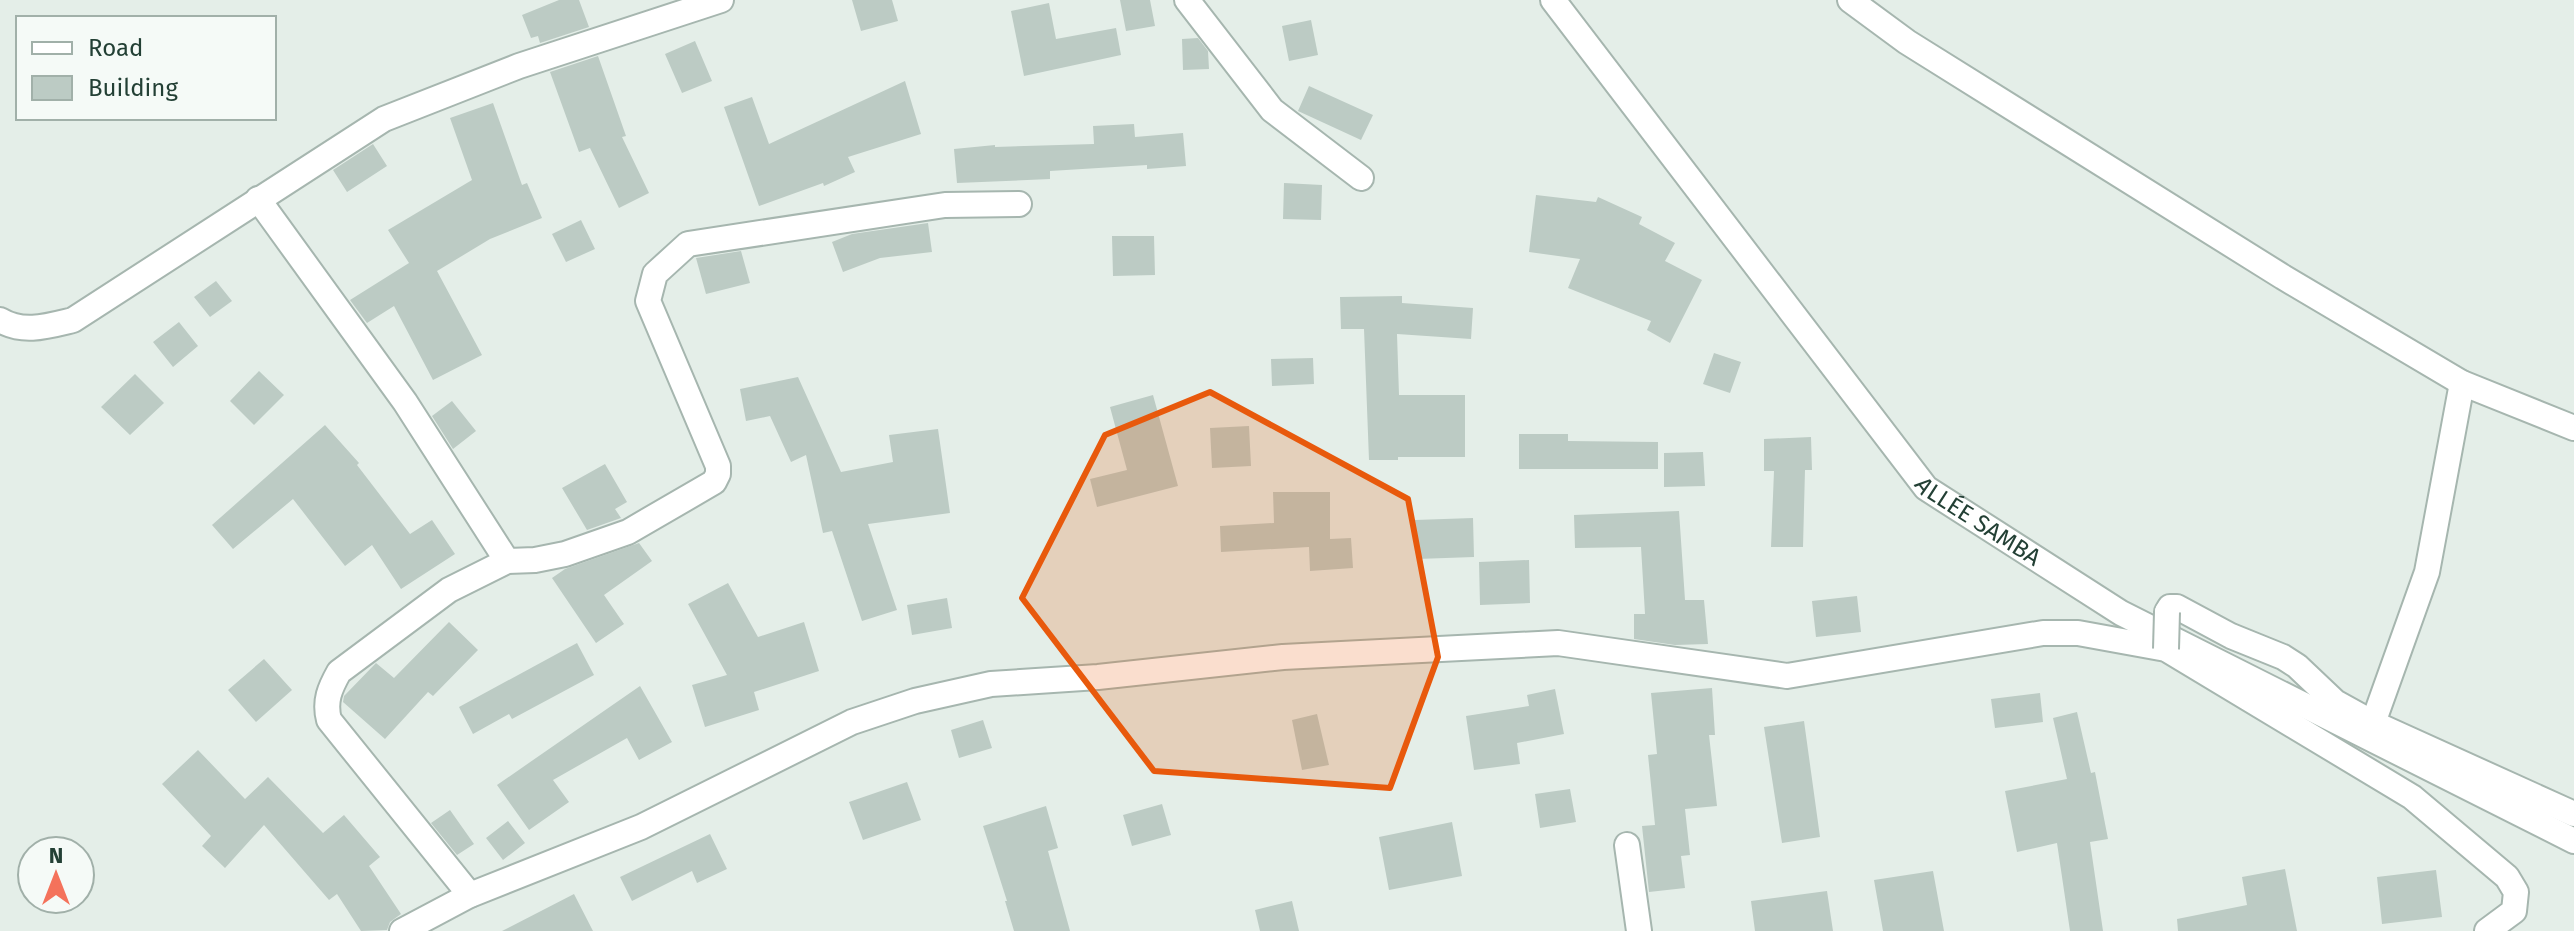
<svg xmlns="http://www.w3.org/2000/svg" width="2574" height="931" font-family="'Fira Sans',sans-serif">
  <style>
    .building { fill: #bccbc4 }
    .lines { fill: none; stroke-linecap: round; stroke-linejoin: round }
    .minor-casing { stroke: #a6b6af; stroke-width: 28 }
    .minor { stroke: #fff; stroke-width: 24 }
    .minor-bridge-casing { stroke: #a6b6af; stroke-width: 28; stroke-linecap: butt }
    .minor-bridge { stroke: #fff; stroke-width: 24 }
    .marked { fill: #e8590c; fill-opacity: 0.2; stroke: #e8590c; stroke-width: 6; stroke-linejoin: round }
    .labels { text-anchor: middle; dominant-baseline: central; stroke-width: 8; stroke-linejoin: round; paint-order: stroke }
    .street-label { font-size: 24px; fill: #234035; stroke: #f5faf7 }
  </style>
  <rect width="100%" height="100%" fill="#e4eee8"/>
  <!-- building -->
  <path class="building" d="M559,0H579L589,27L540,43L538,36L531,38L522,15Z
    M852,0H892L898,21L861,31Z
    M1120,0H1150L1155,26L1126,31Z
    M1049,3L1056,39L1116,28L1121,55L1024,76L1011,11Z
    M1311,20L1318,55L1289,61L1282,26Z
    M1198,38L1208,51L1209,69L1183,70L1182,39Z
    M695,41L712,81L682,93L665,54Z
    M598,56L626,136L622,137L649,193L619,208L590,148L579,152L550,72Z
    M905,81L921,134L848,157L855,172L824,186L823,183L759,206L724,107L752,97L769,144Z
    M1309,86L1373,115L1361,140L1298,111Z
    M493,103L522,185L527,183L542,218L490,239L437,271L482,355L433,380L394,306L367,323L350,300L409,263L388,230L472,180L450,118Z
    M1134,124L1135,137L1183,133L1186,166L1147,169V165L1050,171V179L957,183L954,149L995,145V147L1094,144L1093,126Z
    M373,144L387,166L347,192L333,170Z
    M1284,183L1322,185L1321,220L1283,219Z
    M1536,195L1596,202L1598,197L1642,217L1639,224L1675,243L1665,261L1702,280L1670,343L1647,330L1651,321L1568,288L1580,259L1529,252Z
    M581,220L595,249L566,262L552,234Z
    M928,223L932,252L880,258L843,272L832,242L852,234Z
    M1112,236H1154L1155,275L1113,276Z
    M741,251L750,283L706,294L696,258Z
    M216,281L232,301L210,317L194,297Z
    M1402,296V303L1473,308L1471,339L1397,334L1399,395H1465V457H1398V460H1369L1364,329H1341L1340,297Z
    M179,322L198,346L173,367L153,342Z
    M1714,353L1741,362L1730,393L1703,384Z
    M1313,358L1314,384L1272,386L1271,359Z
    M259,371L284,395L254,425L230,401Z
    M135,374L164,403L130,435L101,407Z
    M798,377L841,472L893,462L889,435L938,429L950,513L868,524L897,610L862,621L832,531L823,533L806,455L791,462L770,416L746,421L740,389Z
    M1153,395L1178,486L1097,507L1090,479L1127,470L1110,407Z
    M452,401L476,431L453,449L432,416Z
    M325,425L359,463L357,465L410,534L432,520L455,554L401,589L372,545L345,566L293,499L233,549L212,525Z
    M1249,426L1251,466L1212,468L1210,428Z
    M1519,434H1568V441L1658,442V469H1519Z
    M1811,437L1812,470H1805L1803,547H1771L1774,471H1764V439Z
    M1703,452L1705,486L1664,487V453Z
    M605,464L627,502L615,509L621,518L587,530L562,488Z
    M1273,492H1330V539L1351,538L1353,568L1310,571L1309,547L1221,552L1220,526L1274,523Z
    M1679,511L1685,600H1704L1708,644L1675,645L1634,639V614H1645L1641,547L1575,548L1574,515Z
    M1473,518L1474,557L1417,559L1415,520Z
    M639,543L652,561L604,595L624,624L596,643L552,578L565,569Z
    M1529,560L1530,603L1480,605L1479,562Z
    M728,583L758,637L804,622L819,671L754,692L759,710L705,727L692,685L727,675L688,604Z
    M1857,596L1861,632L1816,637L1812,601Z
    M947,598L952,628L912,635L907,605Z
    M449,622L478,650L433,696L428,692L385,739L343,702L344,696L376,663L394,678Z
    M577,643L594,675L512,719L509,714L473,734L459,707Z
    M264,659L292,690L256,722L228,690Z
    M640,686L672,742L639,760L627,738L553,780L569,802L529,830L497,785Z
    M1712,688L1715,735H1709L1717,806L1685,809L1690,855L1681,856L1685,888L1649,892L1642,826L1655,825L1648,755L1657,754L1651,693Z
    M1555,689L1564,734L1517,743L1520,764L1474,770L1466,716L1529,706L1527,695Z
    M2040,693L2043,722L1995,728L1991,699Z
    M2077,712L2091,773L2095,772L2108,839L2090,842L2103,931H2070L2057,843L2017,852L2005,791L2067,779L2053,718Z
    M1317,714L1329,765L1302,770L1292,720Z
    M983,720L992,748L959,758L951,730Z
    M1804,721L1820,837L1782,843L1764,727Z
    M198,750L245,799L268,777L323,833L344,815L380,857L369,866L401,914L390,922L387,930L361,931L337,894L329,900L264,825L225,868L202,846L211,836L162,784Z
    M907,782L921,820L863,840L849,802Z
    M1570,789L1576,822L1540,828L1535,794Z
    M1162,804L1171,835L1132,846L1123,815Z
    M1046,806L1058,848L1048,851L1070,931H1014L1005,901H1007L983,826Z
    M450,810L474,844L457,855L431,823Z
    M508,821L525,843L503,860L486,838Z
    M1452,822L1462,876L1389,890L1379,837Z
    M710,834L727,869L697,883L692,871L632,901L620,877Z
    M2285,869L2297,931H2178L2177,919L2247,905L2242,877Z
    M2436,870L2442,917L2382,924L2377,877Z
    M1933,871L1944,931H1883L1874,880Z
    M1827,891L1833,931H1755L1751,901Z
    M574,894L593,931H502Z
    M1292,901L1299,931H1260L1255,910Z"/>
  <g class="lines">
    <defs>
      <g id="minor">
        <path d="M1187,0L1272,110L1361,178"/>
        <path id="s1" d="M1553,0L1926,488L2121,613L2574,841"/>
        <path d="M1850,0L1907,42L2283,277L2462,383L2574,428"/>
        <path d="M258,199L405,402L507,561"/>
        <path d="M0,320C23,334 48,326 73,320L384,119L519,66L721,0"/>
        <path d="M2167,612L2170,607H2177L2231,636L2283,657L2297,666L2335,702L2373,723L2574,814"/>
        <path d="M2373,723L2427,572L2462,383"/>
        <path d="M1627,845L1639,931"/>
        <path d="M470,895L329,720C324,701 330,688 339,672L449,590L507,561L535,560L565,554L628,532L714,482L718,474V466L648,301L655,274L688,244L945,205L1019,204"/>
        <path d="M402,931L470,895L641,827L852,722L915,701L991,684L1098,677L1283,657L1558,643L1787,676L2043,633H2078L2166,649L2412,797L2507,877L2516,892L2514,911L2487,931"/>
      </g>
    </defs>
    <!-- minor casing -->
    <use href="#minor" class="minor-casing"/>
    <!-- minor -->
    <use href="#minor" class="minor"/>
    <defs>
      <path id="minor-bridge" d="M2166,649L2167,612"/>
    </defs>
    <!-- minor-bridge casing -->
    <use href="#minor-bridge" class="minor-bridge-casing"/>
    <!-- minor-bridge -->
    <use href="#minor-bridge" class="minor-bridge"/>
  </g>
  <!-- marked area -->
  <path class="marked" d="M1210,392L1408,499L1438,657L1390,788L1154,771L1022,598L1105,435Z"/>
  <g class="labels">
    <!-- street labels -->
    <g class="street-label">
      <text stroke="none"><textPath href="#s1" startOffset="676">ALLÉE SAMBA</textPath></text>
    </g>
  </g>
  <!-- legend -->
  <rect x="16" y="16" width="260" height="104" fill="#f5faf7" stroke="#a1b0a9" stroke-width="2"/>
  <rect x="32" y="42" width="40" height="12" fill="#ffffff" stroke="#a1b0a9" stroke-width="2"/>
  <text x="88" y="56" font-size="24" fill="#234035">Road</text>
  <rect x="32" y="76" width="40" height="24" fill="#bccbc4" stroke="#a1b0a9" stroke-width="2"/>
  <text x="88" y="96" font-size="24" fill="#234035">Building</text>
  <!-- north arrow -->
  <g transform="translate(56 875)"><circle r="38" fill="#f5faf7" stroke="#a1b0a9" stroke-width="2"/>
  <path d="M0-6L14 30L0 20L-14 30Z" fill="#f4725b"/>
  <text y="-12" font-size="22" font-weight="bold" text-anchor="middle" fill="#234035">N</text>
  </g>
</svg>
